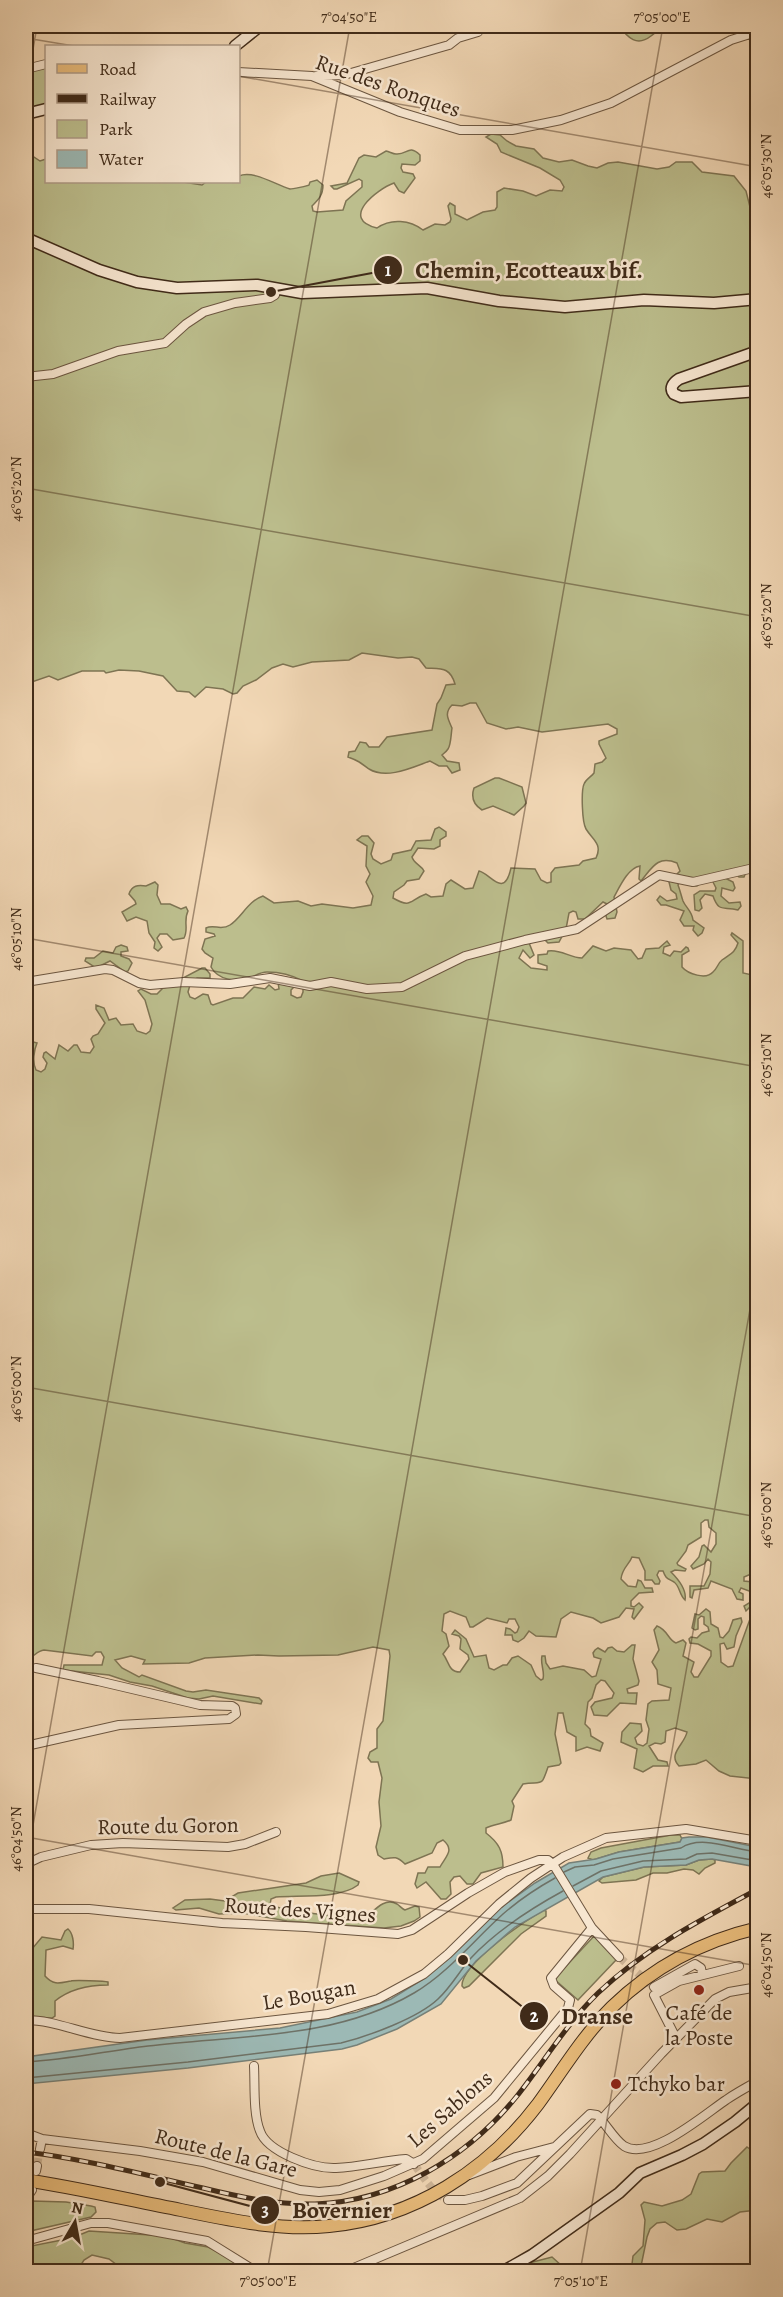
<svg xmlns="http://www.w3.org/2000/svg" width="783" height="2297" font-family="Alegreya,serif">
  <style>
    .green { fill: #bcbe8d; stroke: #7e7453; stroke-width: 1.5 }
    .water { fill: #9cb9b5; stroke: #778077; stroke-width: 1.5 }
    .lines { fill: none; stroke-linecap: round; stroke-linejoin: round }
    .shore { stroke: #6e7267; stroke-width: 1.5 }
    .street-tunnel { stroke: #ceb597; stroke-width: 8; stroke-dasharray: 8 4; stroke-linecap: butt }
    .street-casing { stroke: #6c5640; stroke-width: 10 }
    .secondary-casing { stroke: #402b19; stroke-width: 13 }
    .primary-casing { stroke: #402b19; stroke-width: 14 }
    .street { stroke: #f7e6d0; stroke-width: 8 }
    .secondary { stroke: #f7e6d0; stroke-width: 10 }
    .primary { stroke: #e9bc7b; stroke-width: 12 }
    .rail-casing { stroke: #402b19; stroke-width: 5 }
    .rail { stroke: #f7e6d0; stroke-width: 3; stroke-dasharray: 9; stroke-linecap: butt }
    .ticks { fill: none; stroke: #402b19; stroke-width: 1.5; stroke-opacity: 0.45 }
    .poi-dot { fill: #8f2418; stroke: #f7e6d0; stroke-width: 2 }
    .labels { text-anchor: middle; dominant-baseline: central; stroke-width: 5; stroke-linejoin: round; paint-order: stroke }
    .street-label { font-size: 22px; fill: #402b19; stroke: #f7e6d0 }
    .poi-label { font-size: 22px; fill: #402b19; stroke: #f7e6d0 }
    .leader { fill: none; stroke: #402b19; stroke-width: 2 }
    .callout-dot { fill: #402b19; stroke: #f7e6d0; stroke-width: 2 }
    .mark-label { font-size: 18px; text-anchor: middle; font-weight: bold; fill: #fff }
    .callout-label { font-size: 24px; text-anchor: middle; font-weight: bold; fill: #402b19; stroke: #f7e6d0; stroke-width: 5; stroke-linejoin: round; paint-order: stroke }
    .neatline { fill: none; stroke: #402b19; stroke-width: 2 }
    .ticks-label { font-size: 15px; text-anchor: middle; fill: #402b19 }
  </style>
  <rect width="100%" height="100%" fill="#f2d8b6"/>
  <filter id="stains"><feTurbulence type="fractalNoise" baseFrequency=".00333" numOctaves="4"/><feColorMatrix values="0 0 0 0 .2 0 0 0 0 .09 0 0 0 0 .02 0 0 0 .5 -.17"/></filter>
  <radialGradient id="worn" r=".72"><stop offset=".6" stop-color="#630" stop-opacity="0"/><stop offset="1" stop-color="#630" stop-opacity=".3"/></radialGradient>
  <!-- green -->
  <path class="green" d="M619,26H661C659,31 656,32 651,36C637,47 628,38 619,26Z
    M46,67V105L26,111V73Z
    M491,134L500,135L507,141L516,146L534,149L543,158L559,162L572,160L588,166L597,168L608,163L618,162L657,169L669,167L676,162H692L702,172L734,176L746,191L750,207L757,209V869L748,867L744,877H739L734,871L725,878L733,882L735,888L733,891L722,888L721,896L729,903L740,902L741,906L738,910C723,906 719,913 713,896L705,894L700,900L702,908L699,911L695,910L694,895L700,891H715L716,888L712,880L701,882L697,886H692L689,880L681,879L678,885C680,890 681,895 683,901C686,908 692,911 693,920L704,928L702,933L698,936L693,930L694,926H684L680,920L684,911L666,905H661L657,900L660,896L667,901L677,899L676,894L671,890L669,882L680,871L677,863C657,855 652,868 641,881L639,879L640,866C628,868 620,886 614,897L617,912L615,918L607,919L606,916L609,905L603,902L585,919H578L576,912L573,911L569,913L566,929L559,942L548,943L546,941L548,935L527,938L534,955L530,958L523,950L519,958L531,968L547,970V966L538,963V955L547,954L548,951C561,949 570,958 582,958L593,946L606,951L614,948L631,950L638,959L642,958L646,949L659,948L667,941L670,945L664,947L663,953L670,956L674,951L681,952L686,947L688,948L689,951L682,955V967C688,974 706,980 713,972C717,969 718,963 722,960C730,954 735,953 738,943L731,935L732,933L743,941V973L757,976L758,1571L744,1577V1581L753,1582L756,1587L749,1591L741,1588L739,1592L743,1594V1600L737,1599L732,1589L711,1581L708,1588L694,1590L692,1598L690,1597V1586H704L710,1574L711,1562L708,1559L704,1564L693,1569L691,1566L699,1557L702,1546L704,1545L711,1552L716,1544V1533L709,1527L708,1520H705L701,1523V1537L688,1545L686,1551L677,1563L678,1565L686,1569L685,1571L675,1570L671,1572C678,1579 687,1590 685,1600C679,1595 680,1586 674,1582C667,1578 666,1579 663,1571H659L657,1575L660,1581L659,1584H655L652,1580H645V1571L639,1558L632,1557C629,1565 622,1568 621,1579L628,1586L636,1587L638,1580L641,1581L645,1588H652L653,1592L639,1593L631,1601V1606L634,1607L639,1603L643,1607L634,1619L632,1617L634,1609L626,1608L619,1617L601,1623L593,1618L571,1612L561,1619L556,1637L536,1636L529,1631L524,1638L518,1642L513,1640L512,1635H505L506,1628L510,1629L515,1633L517,1632L519,1627L515,1619H509L507,1623L487,1618L473,1627H470L466,1617L450,1611L444,1614L442,1631L446,1634L449,1646L443,1654C449,1661 448,1672 460,1672L469,1659L468,1655L460,1649L461,1639L459,1636L452,1634L455,1630L466,1639L474,1657L486,1655L489,1668L494,1670L503,1665H507L512,1658L518,1656L531,1665L536,1676L541,1680L543,1679C545,1671 540,1664 542,1656H545L546,1663L550,1669L563,1666L584,1670L592,1677L596,1676L601,1659L594,1657L593,1653L595,1650L598,1648L605,1652L608,1648L612,1647L617,1651L624,1652L632,1645H635L633,1659L639,1681L638,1685L627,1689L628,1693H637L636,1704L620,1703L607,1716L594,1715L591,1707L595,1702L612,1698L614,1693L605,1681L601,1680L596,1685L592,1698L588,1702L585,1724L590,1729L591,1736L603,1743L600,1751L587,1747L576,1751V1737L567,1732L563,1713H558L555,1734L561,1763L559,1765L548,1767C541,1788 543,1781 523,1784L512,1801L514,1806L511,1820C502,1824 494,1824 486,1828V1833C499,1843 503,1851 503,1867L481,1873L473,1884H467L460,1876L454,1877L450,1882L451,1894L446,1899H441L426,1882L417,1888L415,1884L418,1873H425L428,1867H440C446,1856 455,1850 443,1840L437,1843L432,1853L405,1864C397,1856 394,1857 384,1859L378,1855L376,1847L381,1826L379,1802L382,1778L378,1762H371L368,1758L370,1752L377,1748V1729L383,1721L390,1656L389,1650L373,1647L338,1655L279,1656L258,1655L205,1658L189,1663L143,1664L145,1660L131,1656L115,1660L122,1668L139,1677L142,1675L186,1691L193,1692L206,1690L259,1698L262,1701L261,1704L213,1696L199,1699L188,1698L152,1686L130,1682L109,1675L63,1670L64,1665H102L104,1657L101,1652H96L92,1656L44,1650C36,1651 34,1658 26,1659V1072L29,1068L26,1063L31,1052L26,1049V1040L37,1043C34,1050 32,1062 36,1070L41,1072L45,1069L47,1063L43,1057L44,1053L46,1052L55,1059L59,1045L68,1051L74,1045H77L81,1052L90,1053L94,1047L91,1039L93,1036L98,1034L105,1023L96,1009V1005L104,1008L109,1020L116,1018L121,1025L133,1024L137,1031L146,1034L150,1031L152,1024L145,1000L138,991L141,989L151,994H157L163,988L178,985L181,979L202,968H205L210,974V978H197L190,985L188,992L190,997L195,999L203,994L208,995L211,1004L213,1005L233,998H243L254,987L265,989L269,985L275,990L279,989L278,982L295,986L291,990V995L297,998L301,997L303,992V981C292,975 280,972 267,972C260,972 255,976 249,978C235,982 218,980 211,967L213,958L205,953L202,949L205,939L215,936L214,934L206,932V928C214,924 221,931 230,925C242,917 248,901 263,896L274,903L298,901L311,906L322,904L353,908L371,905L373,896L366,882L370,874L366,866L367,846L357,840L362,836H368L374,843L371,854L373,859L381,864L391,860L393,854L411,850L416,841L431,840L435,829L439,827L446,832V836L440,840V846L434,849L418,848L412,857C414,864 421,865 424,871L419,879L407,881L404,885L394,892L393,898C412,909 409,900 426,894L431,897L443,896L446,884L451,880L465,889L473,888L479,871C490,873 504,900 511,868L535,869L541,880L547,883L551,882V873L555,868L579,865L583,861L596,858C603,844 592,839 586,829C582,822 581,791 584,784C586,779 591,777 594,773L595,764L602,762L606,758L599,744V741L617,734V729L608,724L542,732L518,727L506,729L487,723L476,703H470L462,706L452,705C444,713 448,719 452,728C451,734 451,745 448,749C446,752 444,753 442,755L447,761L459,763L460,770L452,773L447,766H439L430,761C413,767 387,780 369,769C361,763 359,761 348,757L349,752L355,751L360,742L366,743L369,747H379L387,737L432,730L437,704L441,698L446,685L455,684C450,667 442,669 426,668L419,659L412,657L398,658L362,653L349,660L312,662L293,667L283,664L272,668L256,680L243,686L237,693L233,694L223,689L206,687L195,697L189,692L177,691L163,676L139,671L119,670L106,673L104,671H82L58,680L49,676L26,684V141L28,153L40,161L46,159V182H183L202,185L206,182H238L239,176C253,170 274,184 290,189C292,189 308,186 309,185L310,182L317,180L323,185C323,195 319,199 312,206L313,211L317,212L343,210L346,201L362,187V181L359,179L337,189H334L331,186L347,183L359,158L364,155L376,157L386,151C390,152 393,154 396,154C408,155 408,144 420,155V161L415,165L402,164L401,168L403,172L413,174L415,178L404,193L399,191L394,183C377,189 339,219 377,228C391,218 410,220 423,230L435,224L445,225L450,222L451,219L448,206L450,203L455,206V214L467,220L483,212L495,210L497,207V192L504,188L523,191L536,196L550,190L562,191L564,187L560,180L540,168L501,152L497,144L486,137Z
    M495,778H499L522,787L526,803L524,806L514,815L493,806L482,810C474,805 471,797 474,788Z
    M155,882L158,885L157,895L161,904H170L181,909L186,907L188,911C183,921 189,929 184,938L173,940L167,934H160L157,938L162,947L158,951L154,948L155,942L149,933L147,921L136,917L127,921L122,912L136,904L135,901L129,894C132,885 138,885 146,886Z
    M121,945L127,947L128,951L121,952V956L129,959L132,963L128,971L125,972L110,961L96,968L85,961L86,958H94L103,951L113,953L116,947Z
    M757,1598V1779L730,1776L719,1771L706,1760L696,1764L679,1766C667,1754 685,1744 687,1732L675,1728L666,1731L665,1742L661,1744L655,1743L649,1746L658,1760L667,1762L668,1766H653L643,1772L634,1768L637,1749L621,1742L622,1732L630,1723L641,1724L642,1731L635,1738L637,1744L643,1746L647,1743L649,1729L646,1720L648,1704L652,1701L669,1700L671,1688L658,1684L657,1670L652,1662L659,1650L654,1630L657,1626C668,1630 668,1640 676,1643L683,1640L686,1643L683,1656L694,1662L691,1672L694,1677H698L711,1656V1651L698,1644L690,1643L689,1639L691,1637L697,1638L702,1633L709,1631L708,1627L704,1624V1617L701,1616L698,1619V1629L695,1630L692,1628L695,1614L699,1615L706,1609L710,1612L711,1624L718,1628L720,1637L723,1638L729,1631L733,1620L741,1618L742,1622L736,1636L734,1647L727,1649L724,1643L720,1644L721,1662L728,1667L733,1666L750,1619L755,1608L751,1606L746,1611L744,1606Z
    M671,1835H680L682,1839L680,1842L619,1852L593,1860L588,1858L591,1852L601,1848Z
    M712,1859L715,1860V1863L705,1868L699,1874L693,1870L684,1869L667,1873H653L636,1880L602,1883L599,1881L603,1877L644,1867L686,1865L699,1860Z
    M339,1873L359,1882L358,1885C340,1899 299,1895 276,1897L271,1899L270,1905L287,1910L362,1920C372,1915 382,1896 397,1904C400,1906 402,1909 405,1910L415,1906L419,1907L420,1917L414,1921L401,1926L384,1928L287,1921L243,1913L219,1914L199,1908L176,1910L173,1908L185,1900L210,1899L225,1901L238,1893L306,1883L321,1876Z
    M543,1910L546,1911V1916L521,1934L469,1986L464,1988L462,1986C461,1964 525,1921 543,1910Z
    M68,1929C73,1933 74,1943 73,1949L63,1946L46,1950L45,1976C54,1986 60,1983 71,1981C74,1980 105,1981 108,1982V1985C89,1985 71,1988 55,2001V2016L52,2018L26,2017V1952L32,1949L42,1937L61,1940L65,1931Z
    M595,1935L617,1959L578,2000L554,1979Z
    M747,2147L757,2154V2210L740,2212L722,2222L707,2219L686,2229L677,2230L665,2222L657,2223L650,2229L647,2237L640,2271H625L632,2264L633,2256L643,2246L645,2220L641,2205L644,2202L662,2206L682,2200L691,2194L699,2174L702,2172L725,2171L731,2163Z
    M32,2201L66,2202L91,2206L95,2207L96,2212L91,2217L26,2232V2204Z
    M89,2231L166,2236L185,2243L208,2247L236,2261L247,2271H204C196,2264 190,2267 181,2268C173,2269 168,2264 160,2266L159,2271H125L109,2259L92,2255L84,2260L77,2271L26,2272V2247L72,2238Z
    M552,2257L562,2266C577,2268 588,2261 601,2271H520L529,2263Z"/>
  <!-- water -->
  <path class="water" d="M689,1837H707L757,1847V1867L712,1859L699,1860L686,1865L644,1867L603,1877L515,1927L476,1961L441,2004L397,2029L357,2045L342,2049L188,2068L26,2084V2057L147,2040L280,2028L357,2012L391,1999L422,1980L449,1958L500,1908L535,1883L569,1863L596,1859L619,1852L680,1842L682,1838Z"/>
  <g class="lines">
    <!-- shore -->
    <path class="shore" d="M564,1872L575,1867L594,1865L613,1859L681,1848C702,1834 734,1850 758,1852
      M573,1886L601,1871L643,1861L686,1859L697,1854L712,1853L758,1861
      M26,2062C66,2060 107,2051 148,2046C237,2035 334,2040 414,1993C448,1973 474,1940 503,1914C519,1900 537,1888 555,1878
      M26,2078L188,2062L341,2043C369,2036 418,2018 438,1999C451,1987 459,1972 470,1959C496,1931 530,1909 563,1891"/>
    <!-- street-tunnel -->
    <path class="street-tunnel" d="M619,1957L654,1987
      M414,2164C424,2178 433,2193 448,2200
      M37,2166L40,2149"/>
    <defs>
      <path id="street" d="M26,69L46,64
        M238,72L312,76L400,112L460,130H512L561,120L611,103L731,40L750,34L758,36
        M316,76L344,75L449,45L458,38L478,32
        M26,377L53,374L118,351L165,343L186,324L204,312L235,303L270,298L275,295L277,288
        M26,982L105,969L113,970L139,983L150,985L184,982L230,984L270,978L310,986L331,982L367,989L402,987L465,956L525,940L577,929L659,875L693,882L758,867
        M26,1746L119,1725L229,1719L236,1714L235,1708L232,1706L200,1705L98,1681L36,1668
        M26,1864L41,1857L91,1845L123,1843L228,1847L245,1844L276,1832
        M553,1864L592,1928L619,1957
        M26,1909H89L222,1923L306,1927L398,1934L412,1930L468,1893L505,1872L539,1860H548L553,1864
        M654,1987L695,1964L701,1968L702,1974
        M26,2020C58,2020 87,2037 120,2038L328,2014L378,1999L424,1974L448,1954L499,1904L531,1878L563,1857L606,1838L686,1829L758,1841
        M676,2038L654,1995L679,1981L739,1966
        M254,2066C255,2084 253,2114 260,2131C267,2152 314,2169 336,2168C359,2167 382,2161 406,2159L414,2164
        M26,2133L42,2139L140,2151L203,2162L300,2190L319,2192L340,2190L384,2176L423,2159L494,2098L568,2008L570,2000L554,1986L551,1978L592,1928
        M40,2149L42,2139
        M36,2171L37,2166
        M469,2175L516,2157L554,2147
        M26,2199L32,2190
        M448,2200H465L482,2196L517,2183L590,2114L597,2115C606,2124 614,2139 624,2146C650,2162 705,2114 726,2100C736,2093 747,2087 758,2081
        M26,2241L91,2223H108L207,2241L257,2272
        M344,2272L520,2198L548,2176L570,2154L661,2054L715,1999L729,1992L758,1987"/>
      <path id="secondary" d="M235,46L260,26
        M26,114L46,109
        M26,238L99,270L137,282L177,288L257,285L302,293L427,288L499,301L565,307L644,300L714,303L758,299
        M758,351L679,379C673,383 669,388 674,394L681,397L758,391
        M502,2272L532,2255L619,2193L640,2173L682,2155L703,2144L735,2122L758,2103"/>
      <path id="primary" d="M26,2180C78,2188 129,2200 181,2210C230,2220 279,2231 329,2226C414,2218 487,2171 538,2104C562,2071 583,2036 612,2007C653,1967 702,1941 758,1928"/>
    </defs>
    <!-- street casing -->
    <use href="#street" class="street-casing"/>
    <!-- secondary casing -->
    <use href="#secondary" class="secondary-casing"/>
    <!-- primary casing -->
    <use href="#primary" class="primary-casing"/>
    <!-- street -->
    <use href="#street" class="street"/>
    <!-- secondary -->
    <use href="#secondary" class="secondary"/>
    <!-- primary -->
    <use href="#primary" class="primary"/>
    <defs>
      <path id="rail" d="M26,2152C85,2159 145,2175 203,2188C240,2197 277,2205 315,2204C395,2201 468,2157 517,2096C544,2062 567,2023 598,1993C644,1949 702,1919 758,1889"/>
    </defs>
    <!-- rail casing -->
    <use href="#rail" class="rail-casing"/>
    <!-- rail -->
    <use href="#rail" class="rail"/>
  </g>
  <!-- ticks -->
  <path class="ticks" d="M26,38L74,46M238,76L758,167M26,90L37,26M26,488L758,617M26,938L758,1067M26,1387L758,1517M26,1837L758,1966M26,1865L350,26M267,2272L663,26M580,2272L758,1264"/>
  <!-- markers -->
  <g class="poi-dot">
    <circle cx="699" cy="1990" r="6"/>
    <circle cx="616" cy="2084" r="6"/>
  </g>
  <g class="labels">
    <!-- street labels -->
    <g class="street-label">
      <text transform="translate(388 86) rotate(19)">Rue des Ronques</text>
      <text transform="translate(168 1826) rotate(-1)">Route du Goron</text>
      <text transform="translate(300 1910) rotate(4)">Route des Vignes</text>
      <text transform="translate(309 1995) rotate(-10)">Le Bougan</text>
      <text transform="translate(450 2109) rotate(-41)">Les Sablons</text>
      <text transform="translate(226 2153) rotate(14)">Route de la Gare</text>
    </g>
    <!-- poi labels -->
    <g class="poi-label">
      <text x="699" y="2013">Café de<tspan x="699" dy="25">la Poste</tspan></text>
      <text x="628" y="2084" text-anchor="start">Tchyko bar</text>
    </g>
  </g>
  <!-- callouts -->
  <path class="leader" d="M271 292L388 270M463 1960L534 2016M160 2182L265 2210"/>
  <g class="callout-dot">
    <circle cx="271" cy="292" r="6"/>
    <circle cx="463" cy="1960" r="6"/>
    <circle cx="160" cy="2182" r="6"/>
    <circle cx="388" cy="270" r="15"/>
    <circle cx="534" cy="2016" r="15"/>
    <circle cx="265" cy="2210" r="15"/>
  </g>
  <g class="mark-label">
    <text x="388" y="276">1</text>
    <text x="534" y="2022">2</text>
    <text x="265" y="2216">3</text>
  </g>
  <g class="callout-label">
    <text x="529" y="278">Chemin, Ecotteaux bif.</text>
    <text x="597" y="2024">Dranse</text>
    <text x="342" y="2218">Bovernier</text>
  </g>
  <!-- margin -->
  <rect width="783" height="2297" fill="none" stroke="#f2d8b6" stroke-width="66"/>
  <!-- legend -->
  <rect x="45" y="45" width="195" height="138" fill="#f7e6d0" stroke="#ae9b87" stroke-width="1.5"/>
  <rect x="57" y="64" width="30" height="9" fill="#e9bc7b" stroke="#ae9b87" stroke-width="1.5"/>
  <text x="99" y="75" font-size="18" fill="#402b19">Road</text>
  <rect x="57" y="94" width="30" height="9" fill="#402b19" stroke="#ae9b87" stroke-width="1.5"/>
  <text x="99" y="105" font-size="18" fill="#402b19">Railway</text>
  <rect x="57" y="120" width="30" height="18" fill="#bcbe8d" stroke="#ae9b87" stroke-width="1.5"/>
  <text x="99" y="135" font-size="18" fill="#402b19">Park</text>
  <rect x="57" y="150" width="30" height="18" fill="#9cb9b5" stroke="#ae9b87" stroke-width="1.5"/>
  <text x="99" y="165" font-size="18" fill="#402b19">Water</text>
  <!-- north arrow -->
  <g transform="translate(75 2222) rotate(10)" stroke="#f7e6d0" stroke-width="4.5" paint-order="stroke">
  <path d="M0-4.5L10 22L0 15L-10 22Z" fill="#402b19"/>
  <text y="-9" font-size="16" font-weight="bold" text-anchor="middle" fill="#402b19">N</text>
  </g>
  <rect x="33" y="33" width="717" height="2231" class="neatline"/>
  <g class="ticks-label">
    <text x="349" y="22">7°04'50"E</text>
    <text x="662" y="22">7°05'00"E</text>
    <text transform="translate(766 166) rotate(-90)" y="5">46°05'30"N</text>
    <text transform="translate(16 489) rotate(-90)" y="5">46°05'20"N</text>
    <text transform="translate(766 616) rotate(-90)" y="5">46°05'20"N</text>
    <text transform="translate(16 939) rotate(-90)" y="5">46°05'10"N</text>
    <text transform="translate(766 1065) rotate(-90)" y="5">46°05'10"N</text>
    <text transform="translate(16 1389) rotate(-90)" y="5">46°05'00"N</text>
    <text transform="translate(766 1515) rotate(-90)" y="5">46°05'00"N</text>
    <text transform="translate(16 1839) rotate(-90)" y="5">46°04'50"N</text>
    <text transform="translate(766 1965) rotate(-90)" y="5">46°04'50"N</text>
    <text x="268" y="2286">7°05'00"E</text>
    <text x="581" y="2286">7°05'10"E</text>
  </g>
  <rect width="100%" height="100%" filter="url(#stains)"/>
  <rect width="100%" height="100%" fill="url(#worn)"/>
</svg>
